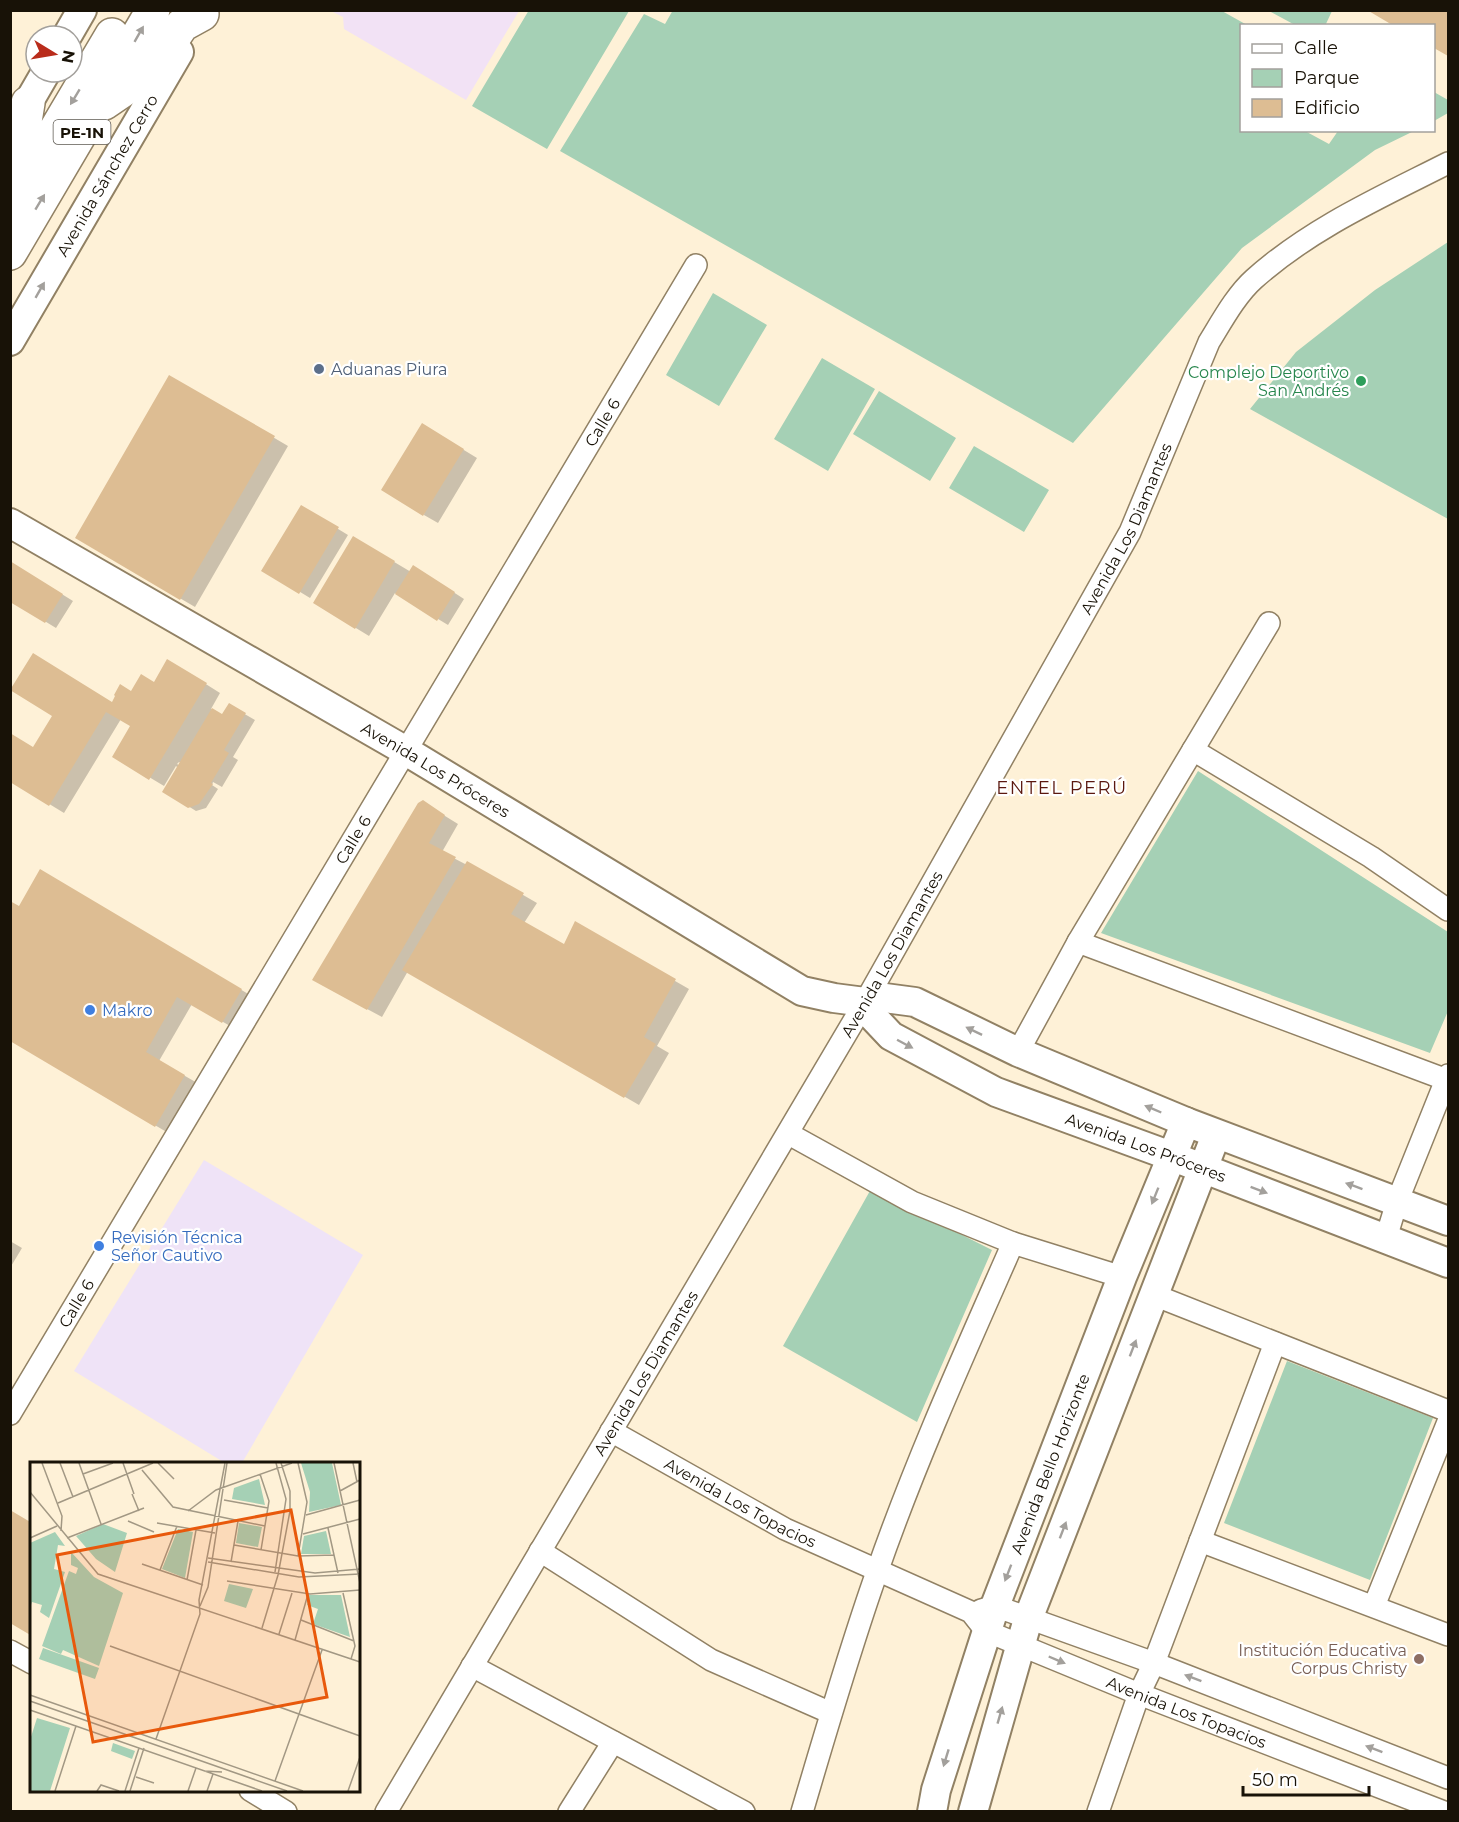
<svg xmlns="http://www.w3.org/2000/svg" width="1459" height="1822" font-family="Montserrat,sans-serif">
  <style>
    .commercial { fill: #f2e2f5 }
    .industrial { fill: #efe3f7 }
    .green { fill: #a5d0b5 }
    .shadow { fill: #0003; fill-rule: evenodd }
    .building { fill: #ddbd93 }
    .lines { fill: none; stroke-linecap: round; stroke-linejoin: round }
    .street-casing { stroke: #918164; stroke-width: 24 }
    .secondary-casing { stroke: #918164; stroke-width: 32 }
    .highway-casing { stroke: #918164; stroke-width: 36 }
    .street { stroke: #fff; stroke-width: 21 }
    .secondary { stroke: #fff; stroke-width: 28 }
    .highway { stroke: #fff; stroke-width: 33 }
    .oneway { fill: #a3a09c }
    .service-dot { fill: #5c6f8a; stroke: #fff; stroke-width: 2 }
    .leisure-dot { fill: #2e9e5b; stroke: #fff; stroke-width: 2 }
    .shop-dot { fill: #3f7fe0; stroke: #fff; stroke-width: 2 }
    .education-dot { fill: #8d6e63; stroke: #fff; stroke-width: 2 }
    .labels { text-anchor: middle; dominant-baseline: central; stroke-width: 4.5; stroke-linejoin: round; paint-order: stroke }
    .shield { fill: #fff; stroke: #5d5951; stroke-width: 1.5 }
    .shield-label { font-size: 15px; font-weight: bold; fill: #181207 }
    .street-label { font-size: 16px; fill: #181207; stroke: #fff }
    .service-label { font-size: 16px; fill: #4e5e75; stroke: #fff; text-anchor: start }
    .leisure-label { font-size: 16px; fill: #27864d; stroke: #fff; text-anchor: end }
    .shop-label { font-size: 16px; fill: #366cbe; stroke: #fff; text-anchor: start }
    .education-label { font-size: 16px; fill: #785e54; stroke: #fff; text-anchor: end }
    .neighbourhood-label { font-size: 18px; letter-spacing: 1.5px; fill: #5b180f; stroke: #fff }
    .inset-road { fill: none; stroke: #a29884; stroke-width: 1.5 }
    .view { fill: #e8590c; fill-opacity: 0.15; stroke: #e8590c; stroke-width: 3 }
    .inset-edge { fill: none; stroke: #181207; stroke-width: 3 }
  </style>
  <rect width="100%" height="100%" fill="#fef1d7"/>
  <!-- commercial -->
  <path class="commercial" d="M331,11H519L466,100L344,29L343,17Z"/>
  <!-- industrial -->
  <path class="industrial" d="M204,1160L363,1255L242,1463H225L74,1371Z"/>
  <!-- green -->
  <path class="green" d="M529,10L629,11L547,149L472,106Z
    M673,10L1222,11L1247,25L1242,26V130L1305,131L1329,144L1338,131H1414L1375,150L1242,248L1073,443L560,151L644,14L665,24Z
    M1269,11H1332L1325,26L1295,25Z
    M1434,92L1448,100V113L1434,121Z
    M1448,242V519L1250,409L1296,352L1375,290Z
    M713,293L767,325L719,406L666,375Z
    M822,358L875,389L828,471L774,439Z
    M879,391L956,438L930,481L853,434Z
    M974,446L1049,490L1024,532L949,488Z
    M1198,771L1448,932V1011L1430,1053L1101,933Z
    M871,1189L992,1250L917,1422L783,1346Z
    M1287,1361L1433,1418L1370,1580L1224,1523Z"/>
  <!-- shadow -->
  <path class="shadow" d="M1369,10H1448V55L1434,46V26Z
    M170,377L288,446L195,607L77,538Z
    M436,433L477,458L438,523L424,515Z
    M302,507L348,535L310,598L264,570Z
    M354,538L411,572L424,573L464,599L448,625L395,593L369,636L315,603Z
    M10,562L73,601L56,628L10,600Z
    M182,669L220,693L211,709L223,716L229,705L255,720L233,757L238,760L222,787L213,782L212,785L218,789L206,808L196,811L164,791L178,768L176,766L164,786L114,756L132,726L121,719L64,813L10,780L34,749L132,692L154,684ZM179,762L187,766L186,769L177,764Z
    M437,811L458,824L442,852L467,865L468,863L537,903L524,923L565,946L576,924L689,989L657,1046L669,1053L639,1105L408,971L382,1017L328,988Z
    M41,871L255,998L237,1030L192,1004L159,1061L199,1084L170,1134L10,1040L19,908Z
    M10,1241L22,1248L10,1268Z"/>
  <!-- building -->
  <path class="building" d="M1367,10H1448V56L1434,48V26H1394Z
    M169,375L275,436L180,600L75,538Z
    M422,423L464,449L423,516L381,490Z
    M301,505L339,527L299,594L261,571Z
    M353,536L395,561L355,629L313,603Z
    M10,561L63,594L45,623L10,602Z
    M413,565L455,592L437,621L395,594Z
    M33,653L112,702L115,696L114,695L120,684L131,691L141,674L154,682L167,659L207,683L149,780L112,757L130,726L106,712L49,806L10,782V733L33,747L52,716L10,690Z
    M229,703L246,713L224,750L229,753L211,783L213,784L199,804L188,808L162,792L212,708L222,714Z
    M423,800L445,815L429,843L456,857L367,1010L312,980L418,803Z
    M467,861L524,893L511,914L564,944L575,921L676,979L644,1037L656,1044L624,1098L402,970Z
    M40,869L242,989L222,1023L177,997L146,1052L185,1075L155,1127L10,1041V901L19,906Z
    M10,1510L32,1523V1636L10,1623Z"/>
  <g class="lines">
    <defs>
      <g id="street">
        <path d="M1193,750L1371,857L1448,910"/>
        <path d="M1078,942L1447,1080"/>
        <path d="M1018,1052L1078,942L1269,623"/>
        <path d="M789,1134L912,1202L1013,1243L1122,1277"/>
        <path d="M1386,1238L1397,1202L1448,1075"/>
        <path d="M1154,1295L1448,1411"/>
        <path id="s1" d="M10,1414L696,265"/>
        <path id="s2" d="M611,1431L785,1529L971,1612L986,1631L1139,1694L1444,1812"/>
        <path d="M1200,1541L1448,1635"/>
        <path d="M540,1551L711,1660L831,1713"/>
        <path d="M1374,1606L1448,1422"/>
        <path d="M981,1610L995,1606L1154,1663L1448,1778"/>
        <path d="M10,1651L32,1663"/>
        <path d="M472,1666L744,1812"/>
        <path d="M250,1790L286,1812"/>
        <path id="s3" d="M386,1812L865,1002L1130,532L1209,342C1222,321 1236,295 1254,279C1311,228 1381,197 1448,163"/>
        <path d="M569,1812L613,1742"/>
        <path d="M802,1812C826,1731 849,1651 877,1572C916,1460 965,1352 1013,1243"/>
        <path d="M1098,1812L1139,1694L1154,1663L1275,1343"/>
      </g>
      <g id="secondary">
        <path d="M67,36L82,10"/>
        <path d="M17,122L46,72"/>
        <path id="s4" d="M10,341L179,52"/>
        <path id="s5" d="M10,523L406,751L802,991L834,998L865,1002L885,998L915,1002L1018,1052L1186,1122L1448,1221"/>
        <path id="s6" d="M865,1002L874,1018L891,1036L996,1092L1171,1156L1448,1263"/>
        <path id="s7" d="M932,1812L936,1790L995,1606L1122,1277L1186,1122"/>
        <path d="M973,1812L1028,1619L1216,1135"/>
      </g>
      <path id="highway" d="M104,103L151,71L182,25L202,14
        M10,184L17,171L28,103
        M10,207L112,35
        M10,253L153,10"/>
    </defs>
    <!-- street casing -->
    <use href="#street" class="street-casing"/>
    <!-- secondary casing -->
    <use href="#secondary" class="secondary-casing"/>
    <!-- highway casing -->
    <use href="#highway" class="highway-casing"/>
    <!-- street -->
    <use href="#street" class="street"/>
    <!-- secondary -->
    <use href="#secondary" class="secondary"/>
    <!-- highway -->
    <use href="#highway" class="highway"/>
  </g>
  <!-- one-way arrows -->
  <defs><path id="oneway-solid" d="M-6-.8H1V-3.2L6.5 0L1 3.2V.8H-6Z" transform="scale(1.5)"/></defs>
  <g class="oneway">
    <use href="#oneway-solid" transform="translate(139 34) rotate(-60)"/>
    <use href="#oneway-solid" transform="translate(75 97) rotate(121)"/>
    <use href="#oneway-solid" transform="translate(40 202) rotate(-59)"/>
    <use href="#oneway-solid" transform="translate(40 290) rotate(-60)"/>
    <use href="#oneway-solid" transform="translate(974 1031) rotate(-154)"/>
    <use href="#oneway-solid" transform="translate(905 1044) rotate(28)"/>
    <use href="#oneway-solid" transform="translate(1153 1109) rotate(-157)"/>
    <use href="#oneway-solid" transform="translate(1354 1186) rotate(-160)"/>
    <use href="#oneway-solid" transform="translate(1259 1190) rotate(21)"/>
    <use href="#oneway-solid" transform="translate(1155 1196) rotate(112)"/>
    <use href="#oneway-solid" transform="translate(1133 1348) rotate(-69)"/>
    <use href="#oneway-solid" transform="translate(1063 1530) rotate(-69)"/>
    <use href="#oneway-solid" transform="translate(1008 1573) rotate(111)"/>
    <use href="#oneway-solid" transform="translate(1057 1660) rotate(23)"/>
    <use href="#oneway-solid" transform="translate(1193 1678) rotate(-159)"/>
    <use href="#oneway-solid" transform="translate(1000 1715) rotate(-74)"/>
    <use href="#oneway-solid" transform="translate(1374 1749) rotate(-159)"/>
    <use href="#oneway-solid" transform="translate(946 1758) rotate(107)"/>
  </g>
  <!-- markers -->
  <circle class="service-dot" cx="319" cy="369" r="6"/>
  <circle class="leisure-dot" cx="1361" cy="381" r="6"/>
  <g class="shop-dot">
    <circle cx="90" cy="1010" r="6"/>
    <circle cx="99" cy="1246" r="6"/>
  </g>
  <circle class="education-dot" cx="1419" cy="1659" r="6"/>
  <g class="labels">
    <!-- shield labels -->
    <rect class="shield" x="53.5" y="120" width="57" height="24" rx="4.5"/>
    <g class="shield-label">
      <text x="82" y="132">PE-1N</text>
    </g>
    <!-- street labels -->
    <g class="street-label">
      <text stroke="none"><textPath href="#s4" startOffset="192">Avenida Sánchez Cerro</textPath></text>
      <text stroke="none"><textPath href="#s1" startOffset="1155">Calle 6</textPath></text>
      <text stroke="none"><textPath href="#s3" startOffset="1482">Avenida Los Diamantes</textPath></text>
      <text stroke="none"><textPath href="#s5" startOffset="492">Avenida Los Próceres</textPath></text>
      <text stroke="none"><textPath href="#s1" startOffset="669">Calle 6</textPath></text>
      <text stroke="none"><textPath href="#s3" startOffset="996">Avenida Los Diamantes</textPath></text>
      <text stroke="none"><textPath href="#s6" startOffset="322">Avenida Los Próceres</textPath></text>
      <text stroke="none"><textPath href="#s1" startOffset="129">Calle 6</textPath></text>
      <text stroke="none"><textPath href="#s3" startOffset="510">Avenida Los Diamantes</textPath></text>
      <text stroke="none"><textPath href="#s7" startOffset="368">Avenida Bello Horizonte</textPath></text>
      <text stroke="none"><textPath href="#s2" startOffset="148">Avenida Los Topacios</textPath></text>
      <text stroke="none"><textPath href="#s2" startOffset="644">Avenida Los Topacios</textPath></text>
    </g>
    <!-- service labels -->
    <g class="service-label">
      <text x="331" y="369">Aduanas Piura</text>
    </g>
    <!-- leisure labels -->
    <g class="leisure-label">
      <text x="1349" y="372">Complejo Deportivo<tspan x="1349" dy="18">San Andrés</tspan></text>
    </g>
    <!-- shop labels -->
    <g class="shop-label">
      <text x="102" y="1010">Makro</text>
      <text x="111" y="1237">Revisión Técnica<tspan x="111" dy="18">Señor Cautivo</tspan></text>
    </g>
    <!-- education labels -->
    <g class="education-label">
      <text x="1407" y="1650">Institución Educativa<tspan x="1407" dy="18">Corpus Christy</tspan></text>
    </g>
    <!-- neighbourhood labels -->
    <g class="neighbourhood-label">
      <text x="1062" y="788">ENTEL PERÚ</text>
    </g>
  </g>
  <!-- overview -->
  <g transform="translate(30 1462)">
    <rect width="330" height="330" fill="#fef1d7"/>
    <path d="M271,1H302L311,43L279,50L280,30ZM229,17L235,43L202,37L204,26ZM209,61L232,65L228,85L206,81ZM73,62L97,71L85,110L66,97L46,74ZM148,67L163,70L155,116L132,107ZM296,69L301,92H271L274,74ZM25,70L35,84L28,83L24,107L35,110L19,156L10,150L12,143L2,140L0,146V81ZM41,90L64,115L93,131L69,204L33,188L31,192L12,184L39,109L46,112L48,106L41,103ZM199,122L223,127L216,146L194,139ZM279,133H311L320,175L283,162L288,147L277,143ZM13,186L69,206L65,217L9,197ZM7,256L40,266L20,329H0V278ZM83,281L105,289L102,297L81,289Z" fill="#a5d0b5"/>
    <path class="inset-road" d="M12,1L32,54L31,69M30,1L43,35M49,1L71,62M93,1L104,32M128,1L144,17M304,1L330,121M323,1L327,20M112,8L143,45L235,64M53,12L83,1M230,12L239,39L231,88M310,29L330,18M0,30L68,112L330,200M102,32L109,49M194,38L238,46M28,41L123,1M158,49L186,28L262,1M276,53L330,38M98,59L124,70M127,61L185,71M298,66L308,111M273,72L330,57M0,76L27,64M37,76L114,46M204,83L268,94L304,93M268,94L277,40L268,1M178,96L285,111L330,107M178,100L269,115L330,112M201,100L208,59M112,102L173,123M130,108L147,64M245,110L256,37L246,1M157,118L166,68M197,119L280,132L330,128M313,131L325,184L321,197M170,144L178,125L197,1M271,158L324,179M232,166L248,113L260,49V29L251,1M249,172L262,131M265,178L278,132M80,184L330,274M0,233L273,329M0,239L257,329M0,248L232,329M126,277L170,152L169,138L195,1M174,309L192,310M106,315L124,321M245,319L292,188M25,329L46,264M67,329L71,323L89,329M95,329L109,286M100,329L114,286M158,329L166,306M177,329L183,312M318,329L330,295"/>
    <path class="view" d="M261,48L297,235L63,280L27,93Z"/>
    <rect width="330" height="330" class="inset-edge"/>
  </g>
  <!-- border -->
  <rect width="1459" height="1822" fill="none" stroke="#181207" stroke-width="24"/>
  <!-- legend -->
  <rect x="1240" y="24" width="195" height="108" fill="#ffffff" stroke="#a3a09c" stroke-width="1.5"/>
  <rect x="1252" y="44" width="30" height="9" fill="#ffffff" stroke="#a3a09c" stroke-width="1.5"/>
  <text x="1294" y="54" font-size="18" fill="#181207">Calle</text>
  <rect x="1252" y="69" width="30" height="18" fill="#a5d0b5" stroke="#a3a09c" stroke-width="1.5"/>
  <text x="1294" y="84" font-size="18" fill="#181207">Parque</text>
  <rect x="1252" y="99" width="30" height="18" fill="#ddbd93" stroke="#a3a09c" stroke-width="1.5"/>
  <text x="1294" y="114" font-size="18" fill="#181207">Edificio</text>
  <!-- north arrow -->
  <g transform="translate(54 54) rotate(101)"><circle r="28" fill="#ffffff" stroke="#a3a09c" stroke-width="1.5"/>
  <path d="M0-4.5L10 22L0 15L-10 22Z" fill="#b92c1b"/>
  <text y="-9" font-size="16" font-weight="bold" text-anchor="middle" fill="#181207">N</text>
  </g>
  <!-- scale -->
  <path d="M1243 1786v9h126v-9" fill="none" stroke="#181207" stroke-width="3"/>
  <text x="1252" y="1786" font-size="18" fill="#181207" stroke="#ffffff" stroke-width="4.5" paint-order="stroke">50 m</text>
</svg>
